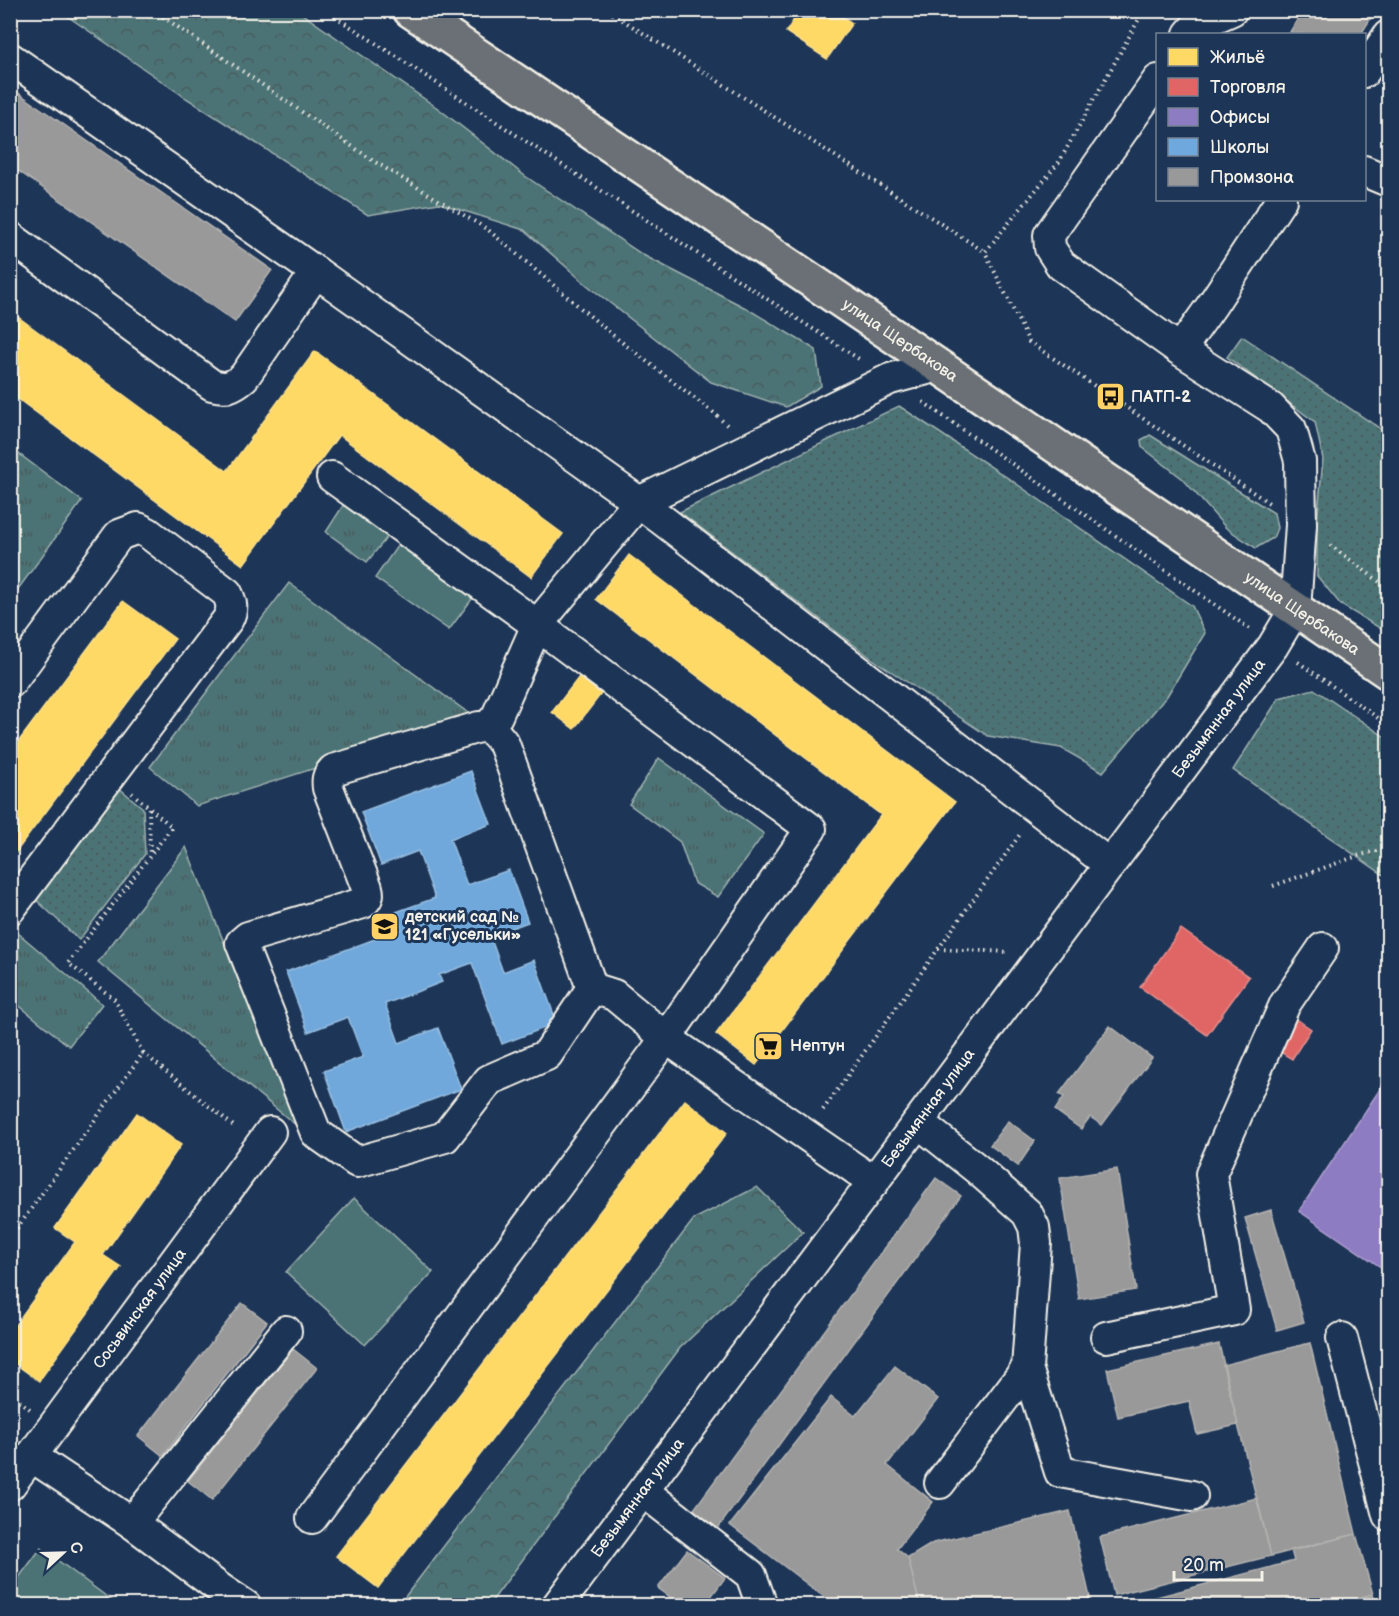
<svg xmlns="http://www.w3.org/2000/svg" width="1399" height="1616" font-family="'Balsamiq Sans',sans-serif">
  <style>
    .grass { fill: url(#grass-dots); stroke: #a0b2af; stroke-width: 1.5 }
    .forest { fill: url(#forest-crowns); stroke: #a0b2af; stroke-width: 1.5 }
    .park { fill: url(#park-tufts); stroke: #a0b2af; stroke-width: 1.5 }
    .garden { fill: #4b7376; stroke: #a0b2af; stroke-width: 1.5 }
    .homes { fill: #ffd966; stroke: #fce08d; stroke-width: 1.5 }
    .shops { fill: #e06666; stroke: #e6908d; stroke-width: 1.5 }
    .offices { fill: #8e7cc3; stroke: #ad9fce; stroke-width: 1.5 }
    .schools { fill: #6fa8dc; stroke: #97bee0; stroke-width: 1.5 }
    .industry { fill: #999; stroke: #b4b3b1; stroke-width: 1.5 }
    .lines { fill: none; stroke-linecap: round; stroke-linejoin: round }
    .minor-casing { stroke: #f4f1e8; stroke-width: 34 }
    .major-casing { stroke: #f4f1e8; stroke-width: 38 }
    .path { stroke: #f4f1e8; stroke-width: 4; stroke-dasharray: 1.5 4.5; stroke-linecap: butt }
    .minor { stroke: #1d3557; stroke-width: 30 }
    .major { stroke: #6b7074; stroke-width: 33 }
    .labels { text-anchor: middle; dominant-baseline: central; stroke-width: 6; stroke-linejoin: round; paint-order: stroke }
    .street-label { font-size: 16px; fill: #f4f1e8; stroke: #1d3557 }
    .poi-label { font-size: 16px; font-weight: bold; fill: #f4f1e8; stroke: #1d3557; text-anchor: start }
  </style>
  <defs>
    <pattern id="grass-dots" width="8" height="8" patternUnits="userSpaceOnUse" patternTransform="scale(1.5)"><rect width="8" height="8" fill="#4b7376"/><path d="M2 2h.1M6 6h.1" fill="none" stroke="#4a5b5c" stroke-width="1.8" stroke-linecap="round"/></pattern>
    <pattern id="forest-crowns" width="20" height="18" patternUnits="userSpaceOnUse" patternTransform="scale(1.5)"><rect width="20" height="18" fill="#4b7376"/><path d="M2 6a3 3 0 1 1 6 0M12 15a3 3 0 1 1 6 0" fill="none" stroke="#4a5b5c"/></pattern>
    <pattern id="park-tufts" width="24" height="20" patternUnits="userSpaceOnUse" patternTransform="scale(1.5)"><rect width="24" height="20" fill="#4b7376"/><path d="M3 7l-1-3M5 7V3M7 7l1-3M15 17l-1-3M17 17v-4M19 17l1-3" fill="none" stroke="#4a5b5c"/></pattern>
  </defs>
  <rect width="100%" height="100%" fill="#1d3557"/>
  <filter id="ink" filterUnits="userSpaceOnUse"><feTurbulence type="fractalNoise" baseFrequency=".0167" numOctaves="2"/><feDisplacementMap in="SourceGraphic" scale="12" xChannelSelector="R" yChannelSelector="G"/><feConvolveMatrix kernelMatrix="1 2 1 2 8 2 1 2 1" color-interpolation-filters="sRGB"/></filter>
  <g filter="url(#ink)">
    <!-- grass -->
    <path class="grass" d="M1242,336L1388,434V633L1341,605L1317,576V523L1323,459L1315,422L1227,357Z
      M899,406L1011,480L1192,606L1205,633L1167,696L1103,772L1061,748L988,736L871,658L680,512Z
      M1150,435L1274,513L1277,528L1273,538L1256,548L1226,528L1183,479L1142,447L1141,440Z
      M1314,689L1388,739V878L1233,770L1279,698Z
      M112,782L143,808L145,854L79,940L31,895Z"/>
    <!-- forest -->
    <path class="forest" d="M60,11H298L439,109L525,176L643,255L746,308L816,350L821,386L786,407L711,382L587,285L524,230L439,203L368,215L186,98Z
      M757,1187L803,1232L680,1348L489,1605L412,1606L401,1602L694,1219Z"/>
    <!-- park -->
    <path class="park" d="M11,448L82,501L11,599Z
      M344,504L388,536L367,562L326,532Z
      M289,583L474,717L197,806L150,767Z
      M659,758L764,834L718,897L694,883L680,842L629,804Z
      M186,847L297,1126L98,962Z
      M11,927L102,1004L69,1046L11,999Z"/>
    <!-- garden -->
    <path class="garden" d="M402,539L475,595L449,630L375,578Z
      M354,1198L433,1272L365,1345L286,1272Z
      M41,1548L118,1605H11V1588Z"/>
    <!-- homes -->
    <path class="homes" d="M800,10H833L852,23L827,59L786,32Z
      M10,311L227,471L315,351L563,534L531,577L339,435L243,565L10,393Z
      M629,555L955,802L756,1065L716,1034L881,815L596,599Z
      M123,601L175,639L10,860V753Z
      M579,677L601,694L574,729L552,712Z
      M685,1100L727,1133L378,1588L336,1556Z
      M137,1113L181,1145L103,1255L121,1267L39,1381L10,1360V1332L75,1242L55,1228Z"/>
    <!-- shops -->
    <path class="shops" d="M1181,929L1249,977L1207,1035L1140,987Z
      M1289,1014L1311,1029L1292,1059L1269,1045Z"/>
    <!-- offices -->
    <path class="offices" d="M1388,1077V1272L1299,1211Z"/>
    <!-- schools -->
    <path class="schools" d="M471,771L491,824L450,839L467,885L509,870L528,922L490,936L503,972L534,960L557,1023L502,1044L472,963L439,975L442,982L385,1004L399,1043L438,1028L461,1089L346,1132L324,1071L363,1057L348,1017L308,1032L286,972L402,929L396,912L435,898L418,851L381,865L361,812Z"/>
    <!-- industry -->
    <path class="industry" d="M1303,10H1376L1361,34H1294L1290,32Z
      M10,87L272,270L235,322L10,165Z
      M1110,1026L1152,1058L1102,1125L1090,1117L1081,1129L1055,1110L1064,1097L1059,1094Z
      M1008,1121L1035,1141L1018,1166L990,1145Z
      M1117,1169L1136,1290L1079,1299L1060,1178Z
      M936,1178L961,1196L713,1535L689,1516Z
      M1271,1210L1304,1322L1277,1330L1245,1218Z
      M242,1303L267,1322L163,1456L138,1436Z
      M1310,1343L1356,1534L1271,1556L1223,1365Z
      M1219,1344L1238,1425L1197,1434L1189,1401L1118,1417L1107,1369Z
      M293,1349L317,1368L212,1500L188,1481Z
      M895,1366L938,1399L887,1465L933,1502L897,1549L908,1558L920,1606H836L730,1525L831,1397L855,1416Z
      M1257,1498L1271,1556L1114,1595L1100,1537Z
      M1070,1511L1091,1602L1077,1606H920L908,1558L933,1543Z
      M1356,1534L1373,1594L1328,1606H1122L1294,1561L1291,1550Z
      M687,1550L725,1578L704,1606H682L658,1588Z
      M1373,1594L1376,1606H1335V1604Z"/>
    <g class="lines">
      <defs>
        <g id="minor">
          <path d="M1189,34L1196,26L1232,10"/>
          <path d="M10,58L316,272"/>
          <path d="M1364,72L1388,36"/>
          <path d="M1364,171L1388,181"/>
          <path d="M10,237L212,385C227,389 232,387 244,377L316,272L639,502L1110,865"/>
          <path d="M1180,350L1212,305L1281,200"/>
          <path d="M332,477L537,625L811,829L666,1038L614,995L592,988L547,1055L489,1080L445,1137L357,1162L316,1133L241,943L248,937L363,903C368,898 369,895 367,888L328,788C327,780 327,776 333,770L479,727C492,727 496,734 504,744L592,988"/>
          <path d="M10,683L119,535L138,528L148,533L227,593C232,603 233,609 228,619L10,909"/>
          <path d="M488,727L497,716L537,625L639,502L890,379L938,366"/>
          <path d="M918,1122L977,1169L1027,1213L1034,1227L1036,1243L1027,1368L940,1483"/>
          <path d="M1106,1337L1234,1310L1211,1174L1285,1004L1323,948"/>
          <path d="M1342,1338L1388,1515"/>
          <path d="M1027,1368L1060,1472L1192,1496"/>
          <path d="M31,1456L132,1523L222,1590L246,1606"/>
          <path id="s1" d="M10,1485L270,1132"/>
          <path d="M643,1491L751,1575L762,1606"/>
          <path d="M312,1518L666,1038L874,1182"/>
          <path d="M132,1523L286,1331"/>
          <path id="s2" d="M557,1606L1273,646L1295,609L1301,525L1300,461L1291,429L1271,408L1180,350L1061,265L1050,248L1049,235L1158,80"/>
        </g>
        <g id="major">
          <path id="s3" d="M410,10L938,366L1388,672"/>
        </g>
      </defs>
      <!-- minor casing -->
      <use href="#minor" class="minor-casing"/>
      <!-- major casing -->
      <use href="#major" class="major-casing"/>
      <!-- path -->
      <path class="path" d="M153,10L375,162L487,229L615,337L714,413L728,426
        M325,10L862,361
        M607,10L985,252
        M1144,10L1059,162L985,252L1029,342L1272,505
        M923,402L1250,629
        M1330,545L1388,588
        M1298,662L1388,725
        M149,808L150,855
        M1273,886L1357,856L1388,848
        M938,949L1009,952
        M143,1053L236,1128
        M823,1110L1021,833
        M10,1238L143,1053L114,999L68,963L172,827L132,793
        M10,1393L31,1410"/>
      <!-- minor -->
      <use href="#minor" class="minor"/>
      <!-- major -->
      <use href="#major" class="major"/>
    </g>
  </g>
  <!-- icons -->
  <defs>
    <symbol id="bus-square" viewBox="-11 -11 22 22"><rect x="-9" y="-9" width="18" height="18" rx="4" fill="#ffd166" stroke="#1d3557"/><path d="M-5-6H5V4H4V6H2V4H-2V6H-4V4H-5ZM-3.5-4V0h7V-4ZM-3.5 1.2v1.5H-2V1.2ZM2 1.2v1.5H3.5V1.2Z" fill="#111"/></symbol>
    <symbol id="school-square" viewBox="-11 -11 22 22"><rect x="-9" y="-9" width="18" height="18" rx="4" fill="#ffd166" stroke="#1d3557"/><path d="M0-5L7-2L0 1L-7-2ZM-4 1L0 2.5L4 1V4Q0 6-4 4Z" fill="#111"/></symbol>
    <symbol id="supermarket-square" viewBox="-11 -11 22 22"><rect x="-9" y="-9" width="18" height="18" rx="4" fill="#ffd166" stroke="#1d3557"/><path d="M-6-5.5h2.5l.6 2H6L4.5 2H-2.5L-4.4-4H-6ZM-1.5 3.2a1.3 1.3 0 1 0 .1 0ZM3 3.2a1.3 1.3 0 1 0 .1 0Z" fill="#111"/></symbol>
  </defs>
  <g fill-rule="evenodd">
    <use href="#bus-square" x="1094" y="380" width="33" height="33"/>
    <use href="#school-square" x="368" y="910" width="33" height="33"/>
    <use href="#supermarket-square" x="752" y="1030" width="33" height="33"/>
  </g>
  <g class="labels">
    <!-- street labels -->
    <g class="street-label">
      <text stroke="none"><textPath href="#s3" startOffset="591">улица Щербакова</textPath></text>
      <text stroke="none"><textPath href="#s3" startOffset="1077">улица Щербакова</textPath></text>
      <text stroke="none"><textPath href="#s2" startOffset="1107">Безымянная улица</textPath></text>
      <text stroke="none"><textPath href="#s2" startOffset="621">Безымянная улица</textPath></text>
      <text stroke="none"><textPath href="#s1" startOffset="219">Сосьвинская улица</textPath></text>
      <text stroke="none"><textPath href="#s2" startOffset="135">Безымянная улица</textPath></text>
    </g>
    <!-- poi labels -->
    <g class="poi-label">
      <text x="1131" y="397">ПАТП-2</text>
      <text x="405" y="917">детский сад №<tspan x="405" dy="18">121 «Гусельки»</tspan></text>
      <text x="790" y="1046">Нептун</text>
    </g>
  </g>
  <!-- margin -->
  <rect width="1399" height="1616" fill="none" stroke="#1d3557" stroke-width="36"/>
  <rect x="18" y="18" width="1363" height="1580" fill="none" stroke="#f4f1e8" stroke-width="2" filter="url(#ink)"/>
  <!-- legend -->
  <rect x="1156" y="33" width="210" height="168" fill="#1d3557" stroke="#738091" stroke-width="1.5"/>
  <rect x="1168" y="48" width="30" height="18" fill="#ffd966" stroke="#738091" stroke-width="1.5"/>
  <text x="1210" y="63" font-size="18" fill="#f4f1e8">Жильё</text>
  <rect x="1168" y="78" width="30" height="18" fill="#e06666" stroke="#738091" stroke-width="1.5"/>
  <text x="1210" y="93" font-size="18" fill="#f4f1e8">Торговля</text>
  <rect x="1168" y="108" width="30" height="18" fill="#8e7cc3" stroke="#738091" stroke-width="1.5"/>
  <text x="1210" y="123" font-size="18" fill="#f4f1e8">Офисы</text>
  <rect x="1168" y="138" width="30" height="18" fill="#6fa8dc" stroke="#738091" stroke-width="1.5"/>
  <text x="1210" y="153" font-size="18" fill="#f4f1e8">Школы</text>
  <rect x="1168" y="168" width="30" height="18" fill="#999999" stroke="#738091" stroke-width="1.5"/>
  <text x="1210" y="183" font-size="18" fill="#f4f1e8">Промзона</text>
  <!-- north arrow -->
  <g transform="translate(63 1553) rotate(68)" stroke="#1d3557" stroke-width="4.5" paint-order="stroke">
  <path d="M0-4.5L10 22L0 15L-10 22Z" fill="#f4f1e8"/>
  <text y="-9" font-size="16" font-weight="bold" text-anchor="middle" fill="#f4f1e8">С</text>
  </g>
  <!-- scale -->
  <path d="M1174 1571v9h88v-9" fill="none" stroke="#f4f1e8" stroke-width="3"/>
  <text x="1183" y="1571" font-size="18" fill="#f4f1e8" stroke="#1d3557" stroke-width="4.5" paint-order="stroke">20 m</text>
</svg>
